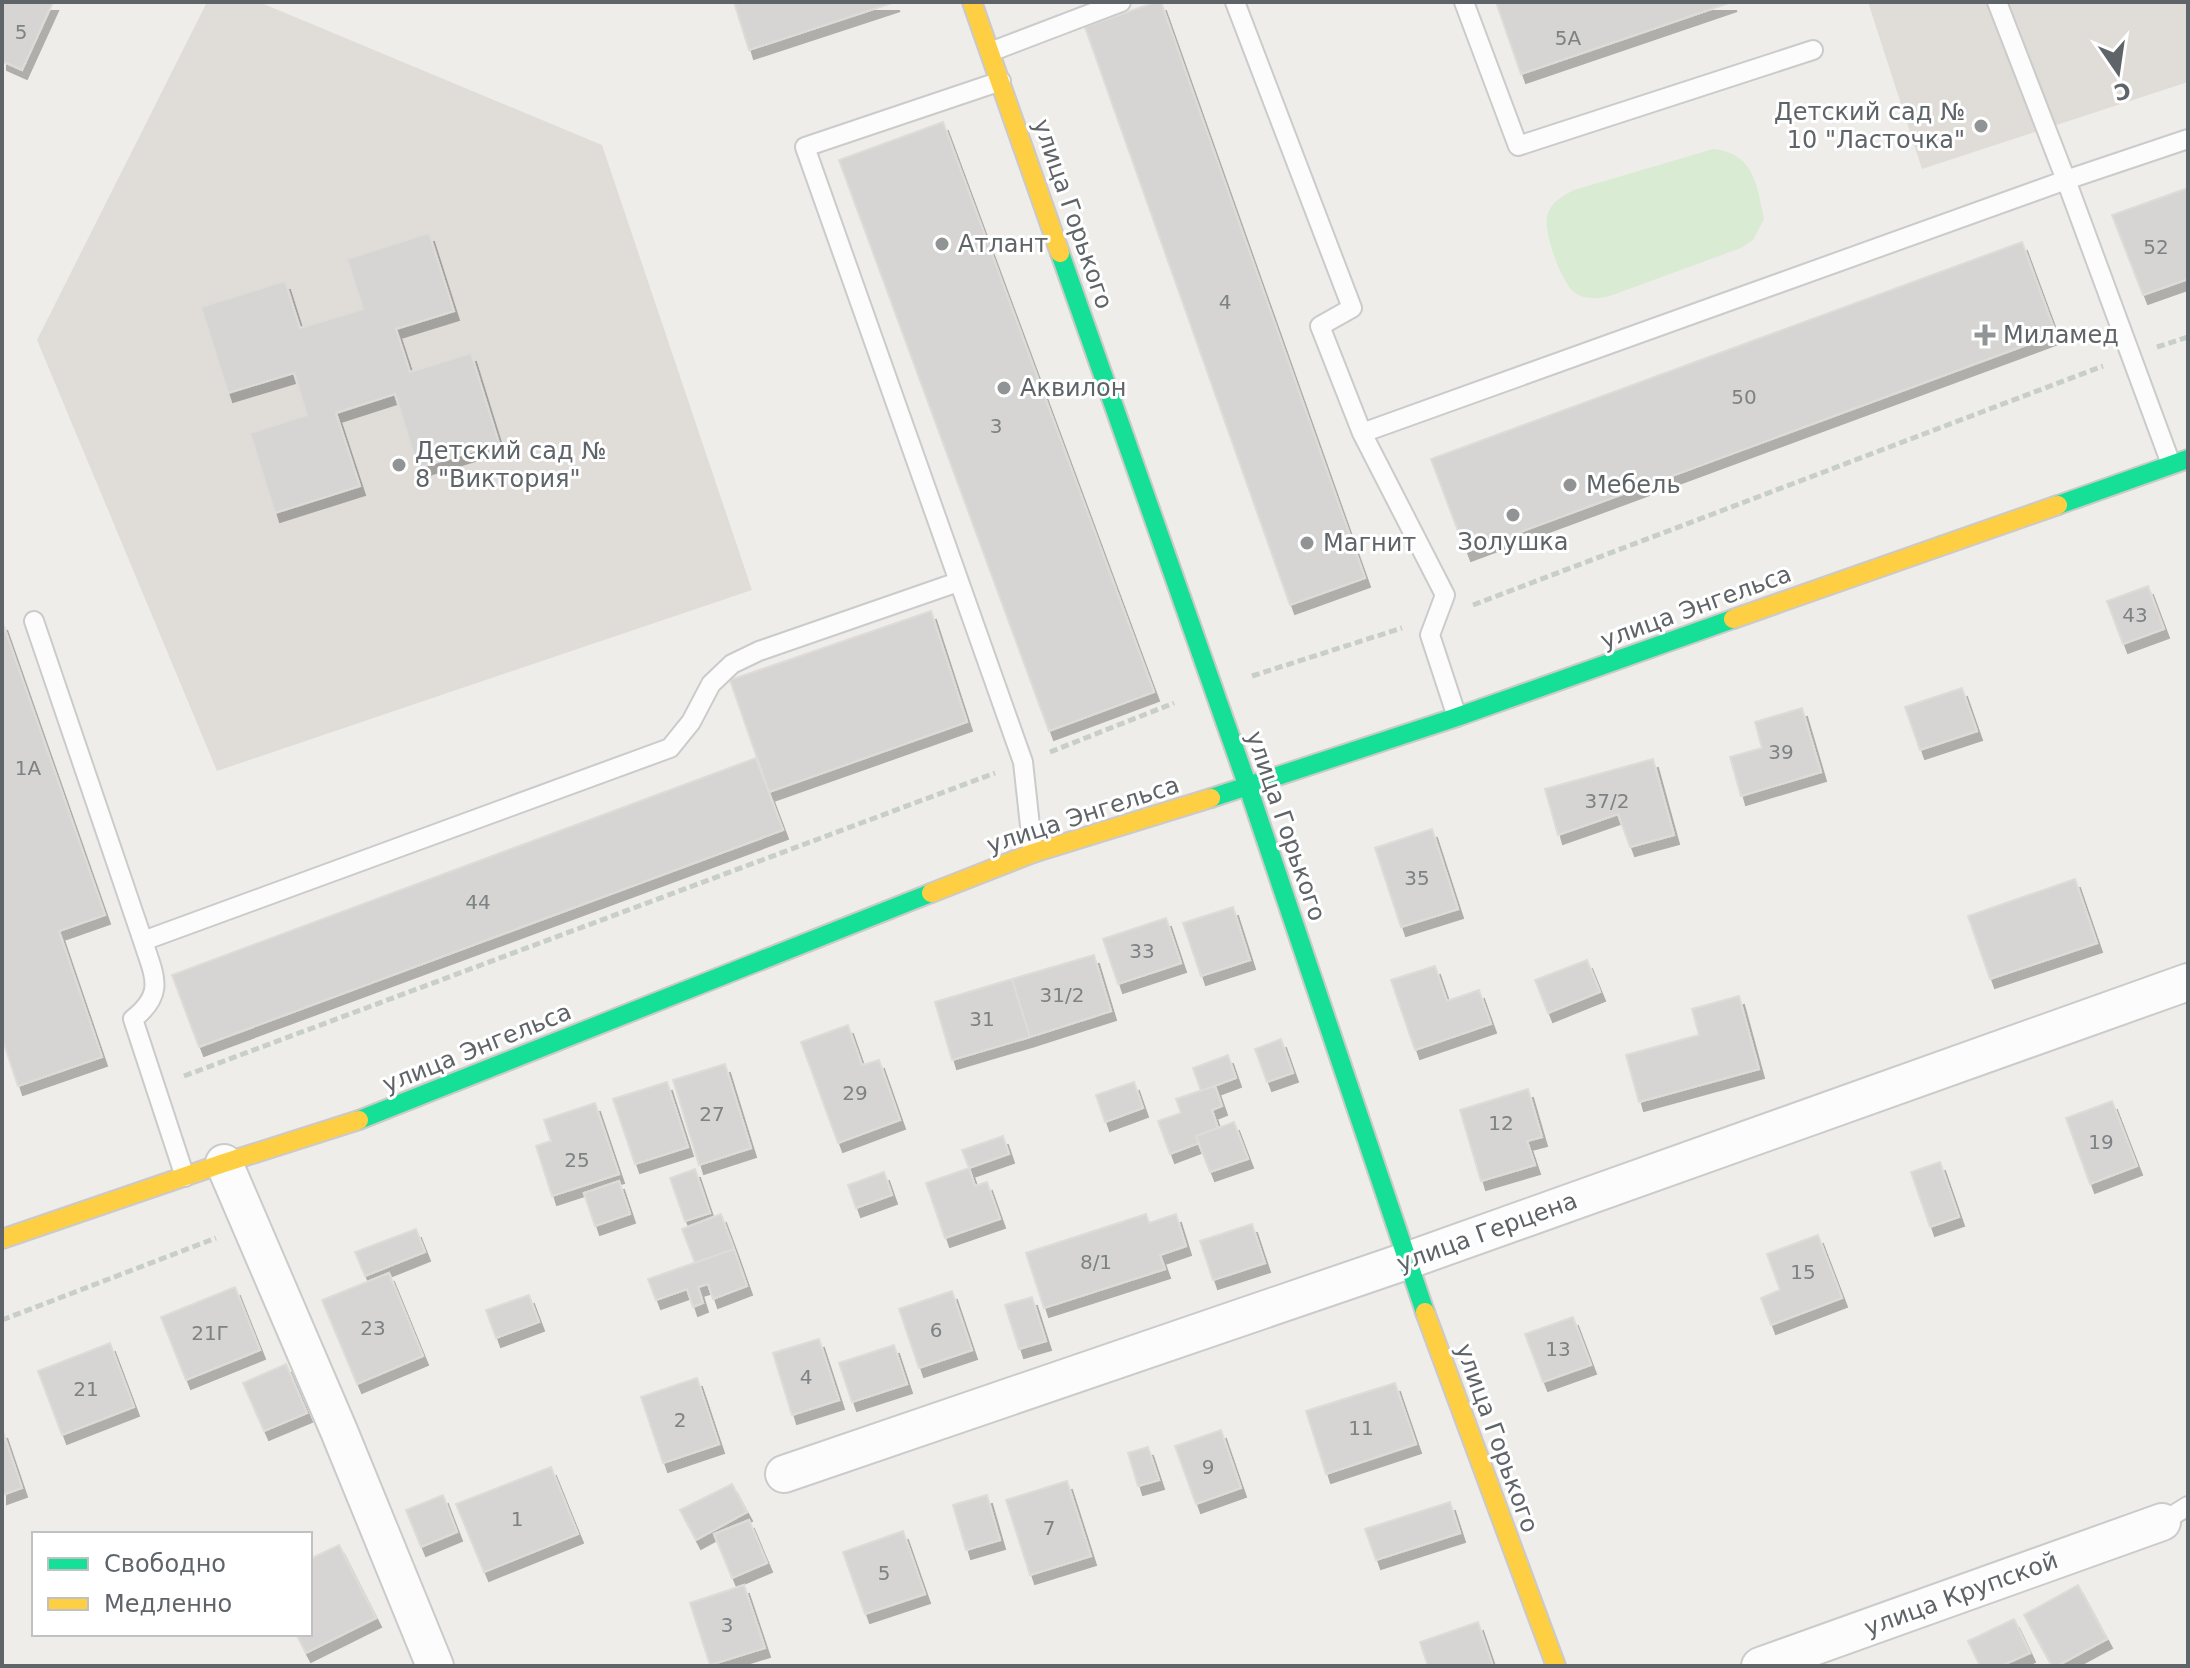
<svg xmlns="http://www.w3.org/2000/svg" width="2190" height="1668" font-family="'DejaVu Sans',sans-serif">
  <style>
    .education { fill: #e0ddd9 }
    .green { fill: #daebd4 }
    .building { fill: #d6d5d3; stroke: #dedcd8; stroke-width: 2; filter: url(#shadow) }
    .lines { fill: none; stroke-linecap: round; stroke-linejoin: round }
    .lane-casing { stroke: #cacbca; stroke-width: 22 }
    .street-casing { stroke: #cacbca; stroke-width: 40 }
    .fast-casing { stroke: #cacaca; stroke-width: 22 }
    .slow-casing { stroke: #cacaca; stroke-width: 22 }
    .path { stroke: #c8ceca; stroke-width: 5; stroke-dasharray: 8 4; stroke-linecap: butt }
    .lane { stroke: #fdfcfc; stroke-width: 18 }
    .street { stroke: #fdfcfc; stroke-width: 36 }
    .fast { stroke: #16e098; stroke-width: 18 }
    .slow { stroke: #ffcf43; stroke-width: 18 }
    .poi-dot { fill: #919495; stroke: #fff; stroke-width: 3 }
    .labels { text-anchor: middle; dominant-baseline: central; stroke-width: 6; stroke-linejoin: round; paint-order: stroke }
    .number-label { font-size: 20px; fill: #7d8284 }
    .poi-label { font-size: 24px; fill: #5e6468; stroke: #fff; text-anchor: start }
    .street-label { font-size: 24px; fill: #5e6468; stroke: #fff }
  </style>
  <defs>
    <filter id="shadow"><feDropShadow dx="5" dy="9" stdDeviation="0" flood-color="#0004"/></filter>
  </defs>
  <rect width="100%" height="100%" fill="#efede9"/>
  <!-- education -->
  <path class="education" d="M207,2H259L602,145L752,590L217,771L37,340Z
    M1868,2H2188V82L1922,169Z"/>
  <!-- green -->
  <path class="green" d="M1713,149C1754,153 1757,185 1764,219L1753,240L1741,248L1610,296C1598,299 1584,300 1574,292C1561,282 1543,231 1547,216C1551,202 1562,196 1574,190Z"/>
  <!-- building -->
  <path class="building" d="M2,2H53L22,70L2,61Z
    M734,2H895L749,50Z
    M1156,2H1161L1365,578L1290,605L1085,27Z
    M1496,2H1732L1521,74Z
    M943,122L1154,692L1049,731L839,160Z
    M2188,188V279L2143,295L2112,215Z
    M429,233L454,311L396,329L410,372L471,353L499,443L418,468L395,394L336,413L360,486L275,513L250,433L307,415L294,373L228,393L201,307L285,281L300,328L363,309L347,259Z
    M2022,242L2056,334L1466,552L1431,459Z
    M2148,586L2164,629L2123,644L2107,601Z
    M931,611L967,722L769,792L730,680Z
    M2,621L105,915L59,931L102,1057L18,1086L2,1038Z
    M1962,688L1977,731L1920,750L1905,707Z
    M1802,708L1821,772L1741,796L1730,757L1762,748L1755,722Z
    M756,758L783,830L199,1047L172,975Z
    M1653,759L1674,835L1630,847L1618,814L1558,835L1545,789Z
    M1432,829L1458,909L1401,927L1375,848Z
    M2075,879L2097,943L1990,979L1968,916Z
    M1233,907L1250,960L1201,976L1183,923Z
    M1166,918L1181,963L1118,984L1103,939Z
    M1094,955L1111,1011L1030,1037L1012,979Z
    M1587,960L1600,992L1548,1013L1535,980Z
    M1435,966L1447,1001L1479,990L1491,1024L1415,1050L1391,980Z
    M1012,979L1030,1037L952,1060L935,1002Z
    M1739,996L1759,1069L1639,1102L1626,1055L1699,1035L1692,1009Z
    M848,1025L862,1065L879,1060L900,1120L838,1143L801,1042Z
    M1281,1039L1293,1073L1267,1082L1255,1049Z
    M1228,1055L1236,1078L1201,1091L1193,1068Z
    M725,1064L751,1148L699,1165L673,1080Z
    M667,1082L688,1147L635,1164L613,1099Z
    M1134,1082L1143,1108L1105,1122L1096,1095Z
    M1215,1086L1222,1106L1212,1110L1218,1128L1196,1136L1199,1143L1170,1154L1158,1121L1181,1113L1176,1099Z
    M1528,1089L1542,1137L1527,1141L1535,1165L1481,1181L1460,1110Z
    M2112,1101L2137,1166L2090,1184L2066,1118Z
    M595,1103L619,1174L552,1196L536,1146L551,1141L544,1120Z
    M1234,1122L1248,1159L1210,1172L1196,1136Z
    M1003,1136L1009,1154L969,1168L962,1150Z
    M1940,1162L1959,1217L1930,1227L1911,1172Z
    M969,1168L975,1186L987,1182L1000,1219L945,1238L926,1183Z
    M695,1169L710,1213L685,1221L670,1178Z
    M884,1172L892,1195L856,1208L848,1185Z
    M619,1181L630,1214L595,1226L584,1193Z
    M721,1214L734,1249L695,1263L682,1229Z
    M1146,1214L1149,1223L1176,1214L1186,1246L1160,1255L1165,1269L1044,1308L1026,1253Z
    M1252,1224L1265,1263L1213,1280L1200,1241Z
    M416,1229L425,1252L365,1276L355,1252Z
    M1818,1235L1842,1298L1771,1325L1761,1298L1780,1290L1767,1254Z
    M734,1249L747,1286L713,1299L708,1284L698,1287L703,1303L693,1307L687,1289L656,1300L648,1279Z
    M389,1273L423,1356L357,1384L322,1300Z
    M235,1287L260,1350L186,1380L161,1317Z
    M952,1291L972,1350L919,1368L899,1309Z
    M529,1295L539,1322L496,1338L486,1310Z
    M1032,1297L1046,1341L1019,1349L1005,1305Z
    M1573,1317L1591,1365L1543,1382L1525,1334Z
    M819,1339L839,1400L792,1415L773,1353Z
    M110,1343L134,1407L62,1435L38,1371Z
    M894,1345L907,1384L852,1402L839,1363Z
    M286,1364L307,1413L264,1431L243,1383Z
    M697,1378L719,1444L663,1463L641,1397Z
    M1395,1383L1416,1444L1326,1474L1306,1411Z
    M2,1429L22,1488L2,1495Z
    M1221,1430L1241,1488L1196,1504L1175,1446Z
    M1148,1447L1159,1480L1138,1486L1128,1453Z
    M551,1467L578,1534L484,1572L456,1504Z
    M1067,1481L1091,1556L1030,1575L1006,1500Z
    M732,1484L747,1512L696,1540L680,1510Z
    M443,1495L457,1532L421,1547L406,1510Z
    M987,1495L1000,1540L966,1550L953,1505Z
    M1450,1502L1460,1533L1376,1560L1365,1529Z
    M749,1520L767,1563L732,1578L714,1534Z
    M903,1531L925,1594L865,1614L843,1552Z
    M339,1545L376,1618L306,1653L296,1634H310V1559Z
    M744,1585L765,1648L710,1665L690,1603Z
    M2078,1585L2107,1639L2057,1666H2052L2024,1615Z
    M2014,1619L2030,1653L2001,1666H1980L1968,1641Z
    M1478,1622L1493,1666H1428L1420,1642Z"/>
  <g class="lines">
    <defs>
      <path id="lane" d="M1235,2L1352,308L1320,326L1362,433
        M1464,2L1518,146L1813,50
        M1997,2L2066,180L2188,139
        M990,52L1121,2
        M1001,81L805,147L1023,762L1033,853
        M34,621L143,941
        M1457,717L1430,635L1445,595L1362,433L2066,180L2171,464
        M185,1177L133,1019C166,993 154,976 143,941L670,748L691,722L711,684L732,664L759,651L958,582
        M2162,1522L2188,1506"/>
      <path id="street" d="M224,1163L339,1431L435,1666
        M784,1474L1406,1261L2188,982
        M1760,1666L2162,1522"/>
      <path id="fast" d="M1060,253L1248,787L1425,1312
        M2058,505L2188,459
        M1211,798L1457,717L1733,619
        M359,1120L931,893"/>
      <path id="slow" d="M972,2L1060,253
        M1733,619L2058,505
        M931,893L1033,853L1211,798
        M2,1239L224,1163L359,1120
        M1425,1312L1556,1666"/>
    </defs>
    <!-- lane casing -->
    <use href="#lane" class="lane-casing"/>
    <!-- street casing -->
    <use href="#street" class="street-casing"/>
    <!-- fast casing -->
    <use href="#fast" class="fast-casing"/>
    <!-- slow casing -->
    <use href="#slow" class="slow-casing"/>
    <!-- path -->
    <path class="path" d="M2157,347L2188,337
      M1473,605L2103,366
      M1252,676L1402,628
      M1050,752L1174,703
      M184,1076L995,773
      M2,1320L216,1238"/>
    <!-- lane -->
    <use href="#lane" class="lane"/>
    <!-- street -->
    <use href="#street" class="street"/>
    <!-- fast -->
    <use href="#fast" class="fast"/>
    <!-- slow -->
    <use href="#slow" class="slow"/>
  </g>
  <!-- markers -->
  <g class="poi-dot">
    <circle cx="1981" cy="126" r="8"/>
    <circle cx="942" cy="244" r="8"/>
    <path d="M1981 323h8v8h8v8h-8v8h-8v-8h-8v-8h8z"/>
    <circle cx="1004" cy="388" r="8"/>
    <circle cx="399" cy="465" r="8"/>
    <circle cx="1570" cy="485" r="8"/>
    <circle cx="1513" cy="515" r="8"/>
    <circle cx="1307" cy="543" r="8"/>
  </g>
  <g class="labels">
    <!-- number labels -->
    <g class="number-label">
      <text x="21" y="32">5</text>
      <text x="1568" y="38">5А</text>
      <text x="2156" y="247">52</text>
      <text x="1225" y="302">4</text>
      <text x="1744" y="397">50</text>
      <text x="996" y="426">3</text>
      <text x="2135" y="615">43</text>
      <text x="1781" y="752">39</text>
      <text x="28" y="768">1А</text>
      <text x="1607" y="801">37/2</text>
      <text x="1417" y="878">35</text>
      <text x="478" y="902">44</text>
      <text x="1142" y="951">33</text>
      <text x="1062" y="995">31/2</text>
      <text x="982" y="1019">31</text>
      <text x="855" y="1093">29</text>
      <text x="712" y="1114">27</text>
      <text x="1501" y="1123">12</text>
      <text x="2101" y="1142">19</text>
      <text x="577" y="1160">25</text>
      <text x="1096" y="1262">8/1</text>
      <text x="1803" y="1272">15</text>
      <text x="373" y="1328">23</text>
      <text x="936" y="1330">6</text>
      <text x="210" y="1333">21Г</text>
      <text x="1558" y="1349">13</text>
      <text x="806" y="1377">4</text>
      <text x="86" y="1389">21</text>
      <text x="680" y="1420">2</text>
      <text x="1361" y="1428">11</text>
      <text x="1208" y="1467">9</text>
      <text x="517" y="1519">1</text>
      <text x="1049" y="1528">7</text>
      <text x="884" y="1573">5</text>
      <text x="727" y="1625">3</text>
    </g>
    <!-- poi labels -->
    <g class="poi-label">
      <text x="1965" y="112" text-anchor="end">Детский сад №<tspan x="1965" dy="28">10 "Ласточка"</tspan></text>
      <text x="958" y="244">Атлант</text>
      <text x="2003" y="335">Миламед</text>
      <text x="1020" y="388">Аквилон</text>
      <text x="415" y="451">Детский сад №<tspan x="415" dy="28">8 "Виктория"</tspan></text>
      <text x="1586" y="485">Мебель</text>
      <text x="1513" y="542" text-anchor="middle">Золушка</text>
      <text x="1323" y="543">Магнит</text>
    </g>
    <!-- street labels -->
    <g class="street-label">
      <text transform="translate(1073 214) rotate(71)">улица Горького</text>
      <text transform="translate(1696 607) rotate(-20)">улица Энгельса</text>
      <text transform="translate(1083 815) rotate(-18)">улица Энгельса</text>
      <text transform="translate(1286 826) rotate(71)">улица Горького</text>
      <text transform="translate(477 1048) rotate(-22)">улица Энгельса</text>
      <text transform="translate(1487 1232) rotate(-20)">улица Герцена</text>
      <text transform="translate(1497 1438) rotate(70)">улица Горького</text>
      <text transform="translate(1961 1594) rotate(-20)">улица Крупской</text>
    </g>
  </g>
  <!-- border -->
  <rect width="2190" height="1668" fill="none" stroke="#5e6468" stroke-width="8"/>
  <!-- legend -->
  <rect x="32" y="1532" width="280" height="104" fill="#ffffff" stroke="#bfc1c3" stroke-width="2"/>
  <rect x="48" y="1558" width="40" height="12" fill="#16e098" stroke="#bfc1c3" stroke-width="2"/>
  <text x="104" y="1572" font-size="24" fill="#5e6468">Свободно</text>
  <rect x="48" y="1598" width="40" height="12" fill="#ffcf43" stroke="#bfc1c3" stroke-width="2"/>
  <text x="104" y="1612" font-size="24" fill="#5e6468">Медленно</text>
  <!-- north arrow -->
  <g transform="translate(2118 72) rotate(167)" stroke="#ffffff" stroke-width="6" paint-order="stroke">
  <path d="M0-6L14 30L0 20L-14 30Z" fill="#5e6468"/>
  <text y="-12" font-size="22" font-weight="bold" text-anchor="middle" fill="#5e6468">С</text>
  </g>
</svg>
